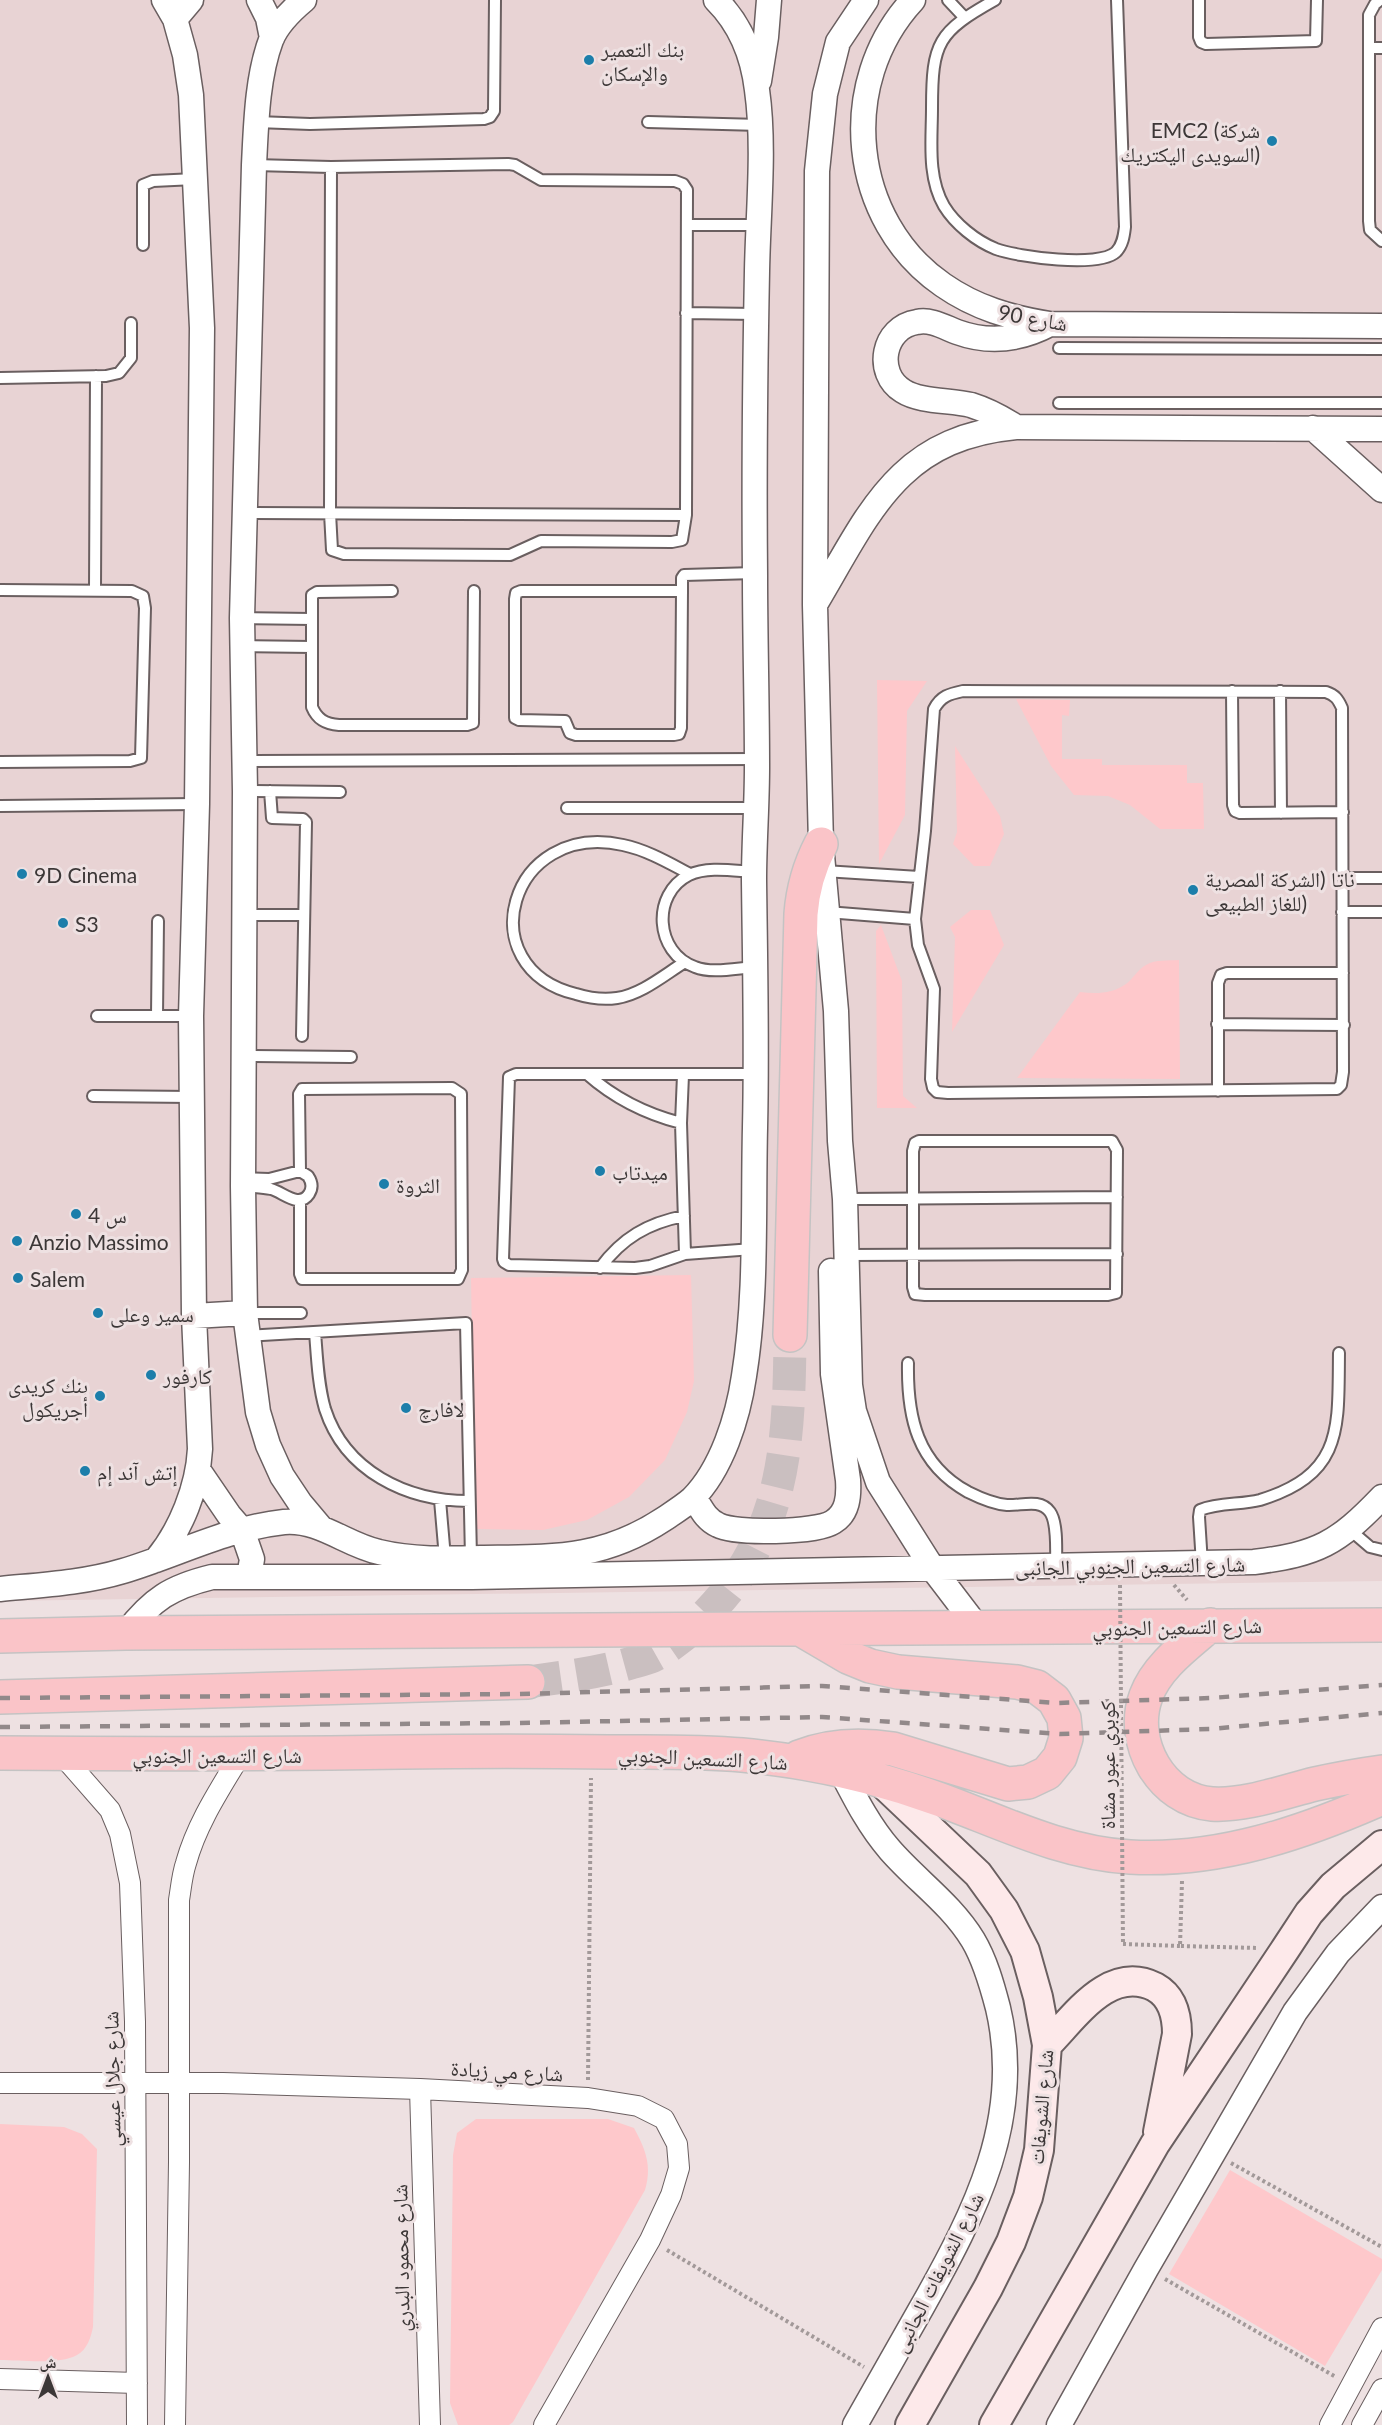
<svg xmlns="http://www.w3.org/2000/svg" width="1382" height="2425" font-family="Lato,'Noto Naskh Arabic',sans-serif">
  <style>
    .built { fill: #e8d3d4 }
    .green { fill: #fec8cb }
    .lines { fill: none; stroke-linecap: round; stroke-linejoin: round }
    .trunk-tunnel { stroke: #cabfc0; stroke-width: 33; stroke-dasharray: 33 16; stroke-linecap: butt }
    .service-casing { stroke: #6a5f60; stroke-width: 14 }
    .minor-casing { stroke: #6a5f60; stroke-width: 22 }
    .tertiary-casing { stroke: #6a5f60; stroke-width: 27 }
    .secondary-casing { stroke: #6a5f60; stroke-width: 32 }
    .trunk-casing { stroke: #c4c3c3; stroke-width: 36 }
    .path { stroke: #a29999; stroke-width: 4; stroke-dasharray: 3 3; stroke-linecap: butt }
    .service { stroke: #fff; stroke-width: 10 }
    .minor { stroke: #fff; stroke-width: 20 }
    .tertiary { stroke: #fff; stroke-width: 24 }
    .secondary { stroke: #fde9ea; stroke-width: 28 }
    .trunk { stroke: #fac4c8; stroke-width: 33 }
    .rail { stroke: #92898a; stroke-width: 4.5; stroke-dasharray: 10 10; stroke-linecap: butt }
    .path-bridge { stroke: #a29999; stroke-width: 4; stroke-dasharray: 3 3; stroke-linecap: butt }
    .poi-dot { fill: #1c7eaa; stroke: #eee1e2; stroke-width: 2 }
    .labels { text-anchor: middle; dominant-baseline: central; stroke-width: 6; stroke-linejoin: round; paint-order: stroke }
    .poi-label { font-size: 21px; fill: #3c3737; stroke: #eee1e2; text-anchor: start }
    .street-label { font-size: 21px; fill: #3c3737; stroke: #eee1e2 }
  </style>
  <rect width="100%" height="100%" fill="#eee1e2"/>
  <!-- built -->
  <path class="built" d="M0,0H1382V1581L0,1601Z"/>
  <!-- green -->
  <path class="green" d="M877,680L927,681L907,711L905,815L879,864Z
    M1016,699L1070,700L1069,716L1062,715V759H1102V765H1187V783H1203L1204,829H1160L1130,805L1108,796L1074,795L1051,766Z
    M955,746L1000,816L1004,834L990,866H974L953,844L957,832Z
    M971,910H990L1004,945L952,1032L955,937L950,927Z
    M881,925L902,981L903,1096L917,1108H877L876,931Z
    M1179,960L1180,1079L1017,1078L1080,992C1096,994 1112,994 1126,984C1133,979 1138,969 1146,965C1156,959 1168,961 1179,960Z
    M691,1275L694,1381L687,1412L665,1460L629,1497L587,1520L543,1530L475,1529L471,1278Z
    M476,2119H608L634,2128C646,2150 652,2166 645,2190L513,2422L509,2425H458L450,2403L453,2155L457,2133Z
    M0,2124L64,2127L82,2134L97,2149L93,2327C91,2337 87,2350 77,2355C60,2365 20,2360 0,2360Z
    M1230,2170L1382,2259V2270L1325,2366L1169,2274Z"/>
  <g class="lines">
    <!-- trunk-tunnel -->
    <path class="trunk-tunnel" d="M528,1682C563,1677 597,1673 631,1663C638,1661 646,1659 653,1656C677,1643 698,1624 716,1604C787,1526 789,1434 790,1335"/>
    <defs>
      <path id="service" d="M948,0L964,17
        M995,0C938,32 932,42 932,108C932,140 927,177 944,206C955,224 976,241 996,249C1018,257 1099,268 1116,252C1123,245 1124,235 1125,227L1117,0
        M1199,0V37L1201,42L1206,44L1316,41L1317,0
        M1380,0L1375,4L1369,15V221L1370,230L1382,241
        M1369,48H1382
        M257,122L310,124L484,119L490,117L494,111L495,0
        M648,122L760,125
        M254,165L331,167L508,164L515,165L541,180L675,181L683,184L687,190L686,515L682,540L672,542L541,541L510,555L344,554L332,550L330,513L331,167
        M687,225H758
        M143,245V185L153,181L195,179
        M686,313L756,314
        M1059,348L1382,349
        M0,378L106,376L119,373L131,358V323
        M1059,403H1382
        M245,513L686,515
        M0,590L132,591L143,596L145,608L141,758L130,761L0,762
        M95,590L96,376
        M392,591L317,592L312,595V707C317,719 325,724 339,725H467L473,723L474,591
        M521,591H682L681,728L679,734L674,735H576L570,733L565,721L519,720L515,718V599L516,593Z
        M682,591V578L684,575L755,573
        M242,618L312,619
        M243,646L312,647
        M963,691L1326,692C1335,695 1338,699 1342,708L1343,1072L1341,1085L1337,1089L948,1093L937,1092L933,1088L931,1079L934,989L918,945L915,919L925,831L934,709C941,696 949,694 963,691Z
        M1232,691L1233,805L1235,811L1240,813L1343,812
        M1280,691L1281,813
        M244,761L757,759
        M245,791L340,792
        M270,791L272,818L303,819L306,822L302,1036
        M0,806L197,804
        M567,808H756
        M824,871L919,877
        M754,872C734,871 708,866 689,875C651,894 655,953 695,967C712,974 737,968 755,967
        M1342,878H1382
        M827,912L915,919
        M1342,912H1382
        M245,915H304
        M685,962C664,975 642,994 617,998C604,1000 589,998 576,994C468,968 509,820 623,845C647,850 669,863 690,874
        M97,1016H191
        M157,1016L158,921
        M1217,1024L1344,1025
        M245,1056L351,1057
        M587,1074C614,1098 646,1114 681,1123
        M683,1075L681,1123L685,1254
        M1218,1091V983L1221,975L1227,973H1343
        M93,1096L192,1097
        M919,1141H1112L1117,1150L1116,1293L1108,1295H925L915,1294L913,1287V1151L915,1143Z
        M300,1171L299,1094L302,1089L452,1088L461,1094L462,1270L458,1279H302L300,1274V1200
        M243,1186C252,1187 262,1187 271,1189C283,1192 299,1209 309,1194C313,1188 312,1182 308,1176L300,1171L269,1179L243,1178
        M845,1199L1117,1197
        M753,1249L685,1254L650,1266L635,1268L509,1265L504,1262L503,1259L509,1077L516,1074H756
        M847,1255L1117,1254
        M600,1268C622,1238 648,1223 684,1216
        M245,1313H301
        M315,1332C317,1357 318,1385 325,1409C345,1471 406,1501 469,1501
        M247,1336L466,1323L471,1558
        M908,1363C907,1417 917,1464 968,1492C980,1498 993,1504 1007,1505C1021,1506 1040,1498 1050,1512C1058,1523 1056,1553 1056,1566
        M440,1500L445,1558
        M1349,1529L1370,1547L1382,1550
        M1202,1564L1199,1517L1200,1510C1219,1502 1241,1505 1260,1500C1344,1474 1338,1428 1339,1353"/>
      <path id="minor" d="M61,1754L110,1810L120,1834L130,1883L135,2022L137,2425
        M0,2083H223L420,2089L588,2098L638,2106L664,2119L677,2144L679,2168L671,2195L650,2240L544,2425
        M420,2089L430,2425
        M0,2379L137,2383
        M175,2425L179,2162V1900C181,1888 182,1875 186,1863C197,1823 220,1789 241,1754
        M1330,2425L1382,2328
        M1362,2425L1382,2389"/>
      <path id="tertiary" d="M259,0L268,18L272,38
        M304,0C292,10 277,25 271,40C257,77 256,126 254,165L242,618L245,791L243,1186L245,1313L258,1412L268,1445L282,1476L300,1503L321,1528
        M866,0L838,42L825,94L817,171L815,605L821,844L836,1011L840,1141L845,1199L850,1385L854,1411L878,1482L933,1569L978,1628
        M913,0C836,83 850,221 943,285C976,308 1011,318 1050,324L1382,326
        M175,19L191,0
        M759,81L766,37L769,0
        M1016,427C1002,418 987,410 971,405C951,400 920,402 903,391C874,373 883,327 917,322C931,319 944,327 957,332C990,344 1020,340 1050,324
        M1313,428L1382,490
        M816,603C870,512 898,438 1016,427L1382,429
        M194,1316L245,1313
        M199,1471L229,1515L242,1530L252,1559L249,1577
        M694,1497C701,1508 705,1519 718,1525C735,1534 816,1533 833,1522C848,1513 849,1496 848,1480L833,1374L831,1271
        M156,1560C181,1530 198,1487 200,1449L194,1316L191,1016L197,804L202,328L191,95L185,55L175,19L164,0
        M0,1589C41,1585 83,1583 123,1571C177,1555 227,1528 284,1522C320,1519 346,1545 379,1552C412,1560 448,1559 481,1558C552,1557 602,1560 664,1519C673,1513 684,1506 692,1499C722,1469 738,1417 744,1376C757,1295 753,1211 755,1128C757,1046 755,963 754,880C754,843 757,805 757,767C757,703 755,639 755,575C754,474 755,372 757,271C758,214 765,146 757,90C753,56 741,25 716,0
        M126,1633C152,1599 171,1587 212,1577H472L1254,1562C1318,1554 1337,1544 1382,1497
        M840,1769C855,1798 869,1826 890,1850C917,1881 951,1904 973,1940C985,1960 992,1985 998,2008C1024,2118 975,2213 922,2307C900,2346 877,2386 855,2425
        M1059,2425L1146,2269L1295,2012L1338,1953L1382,1907"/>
      <path id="secondary" d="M881,1782L978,1874L1004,1910L1025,1951L1038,1997L1047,2045L1039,2150L1028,2197L1011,2242L988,2288L910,2425
        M1047,2045C1075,2017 1109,1964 1155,1987C1173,1997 1177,2016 1177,2034L1158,2132
        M994,2425L1155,2144L1286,1948L1309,1913L1333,1886L1382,1845"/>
      <path id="trunk" d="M790,1335L801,914C803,888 809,867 821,844
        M1210,1625C1187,1645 1157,1666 1146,1696C1129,1742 1161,1800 1212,1804C1245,1806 1283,1792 1315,1784C1337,1779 1360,1775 1382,1772
        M0,1636L126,1633L1382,1625
        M0,1697L528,1682
        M0,1753C134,1754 269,1754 403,1752C471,1751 540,1751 608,1752C653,1752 698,1751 742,1755C810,1761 878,1777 941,1800C1003,1823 1063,1853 1130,1857C1218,1862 1303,1833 1382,1798
        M799,1757C829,1745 861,1744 893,1749L1008,1784L1028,1782L1047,1773L1060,1757L1066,1738L1064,1718L1054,1700L1037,1687L1017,1682L898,1672L870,1666L848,1657L802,1630"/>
    </defs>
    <!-- service casing -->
    <use href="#service" class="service-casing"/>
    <!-- minor casing -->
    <use href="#minor" class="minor-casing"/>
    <!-- tertiary casing -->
    <use href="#tertiary" class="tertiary-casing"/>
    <!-- secondary casing -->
    <use href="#secondary" class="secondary-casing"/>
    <!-- trunk casing -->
    <use href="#trunk" class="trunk-casing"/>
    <!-- path -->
    <path class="path" d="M1174,1585L1187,1600
      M1182,1881L1180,1946L1258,1948
      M1123,1944L1180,1946
      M588,2080L591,1778
      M1231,2163L1382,2247
      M667,2250L864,2367
      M1165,2279L1336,2377"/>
    <!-- service -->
    <use href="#service" class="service"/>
    <!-- minor -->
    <use href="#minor" class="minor"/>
    <!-- tertiary -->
    <use href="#tertiary" class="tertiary"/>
    <!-- secondary -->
    <use href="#secondary" class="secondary"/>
    <!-- trunk -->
    <use href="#trunk" class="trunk"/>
    <!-- rail -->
    <path class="rail" d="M0,1698L518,1694L822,1686L1057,1703L1211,1698L1382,1685
      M0,1727L517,1723L822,1717L1060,1734L1210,1729L1382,1713"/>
    <!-- path-bridge -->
    <path class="path-bridge" d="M1120,1585L1123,1944"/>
  </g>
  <!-- markers -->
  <g class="poi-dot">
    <circle cx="589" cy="60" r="6"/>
    <circle cx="1272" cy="141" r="6"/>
    <circle cx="22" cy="874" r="6"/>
    <circle cx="1193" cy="890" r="6"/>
    <circle cx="63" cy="923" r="6"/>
    <circle cx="600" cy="1171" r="6"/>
    <circle cx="384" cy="1184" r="6"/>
    <circle cx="76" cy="1214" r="6"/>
    <circle cx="17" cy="1241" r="6"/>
    <circle cx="18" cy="1278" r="6"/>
    <circle cx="98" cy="1313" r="6"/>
    <circle cx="151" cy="1375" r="6"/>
    <circle cx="100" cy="1396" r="6"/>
    <circle cx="406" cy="1408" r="6"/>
    <circle cx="85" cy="1471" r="6"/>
  </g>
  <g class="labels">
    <!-- poi labels -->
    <g class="poi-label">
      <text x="601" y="48">بنك التعمير<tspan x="601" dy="24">والإسكان</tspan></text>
      <text x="1260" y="129" text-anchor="end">EMC2 (شركة<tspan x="1260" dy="24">السويدى اليكتريك)</tspan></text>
      <text x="34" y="874">9D Cinema</text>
      <text x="1205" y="878">ناتا (الشركة المصرية<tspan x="1205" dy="24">للغاز الطبيعى)</tspan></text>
      <text x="75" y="923">S3</text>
      <text x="612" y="1171">ميدتاب</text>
      <text x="396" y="1184">الثروة</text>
      <text x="88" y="1214">س 4</text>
      <text x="29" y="1241">Anzio Massimo</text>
      <text x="30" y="1278">Salem</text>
      <text x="110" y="1313">سمير وعلى</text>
      <text x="163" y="1375">كارفور</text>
      <text x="88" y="1384" text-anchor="end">بنك كريدى<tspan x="88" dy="24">أجريكول</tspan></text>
      <text x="418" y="1408">لافارﭺ</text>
      <text x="97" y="1471">إتش آند إم</text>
    </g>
    <!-- street labels -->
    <g class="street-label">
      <text transform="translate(1033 317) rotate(10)">شارع 90</text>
      <text transform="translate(1130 1565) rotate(-1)">شارع التسعين الجنوبي الجانبى</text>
      <text transform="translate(1177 1626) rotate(-1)">شارع التسعين الجنوبي</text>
      <text x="217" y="1754">شارع التسعين الجنوبي</text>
      <text transform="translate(703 1757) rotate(3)">شارع التسعين الجنوبي</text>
      <text transform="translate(1106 1765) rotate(-90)">كوبري عبور مشاة</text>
      <text transform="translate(507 2070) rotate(3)">شارع مي زيادة</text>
      <text transform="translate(111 2079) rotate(-91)">شارع جلال عيسي</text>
      <text transform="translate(1040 2107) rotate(-85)">شارع الشويفات</text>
      <text transform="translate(400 2258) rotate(-91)">شارع محمود البدري</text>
      <text transform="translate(937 2272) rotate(-63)">شارع الشويفات الجانبى</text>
    </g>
  </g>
  <!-- north arrow -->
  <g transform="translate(48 2377)" stroke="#eee1e2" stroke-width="4.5" paint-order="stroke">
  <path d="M0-4.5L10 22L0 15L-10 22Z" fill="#3c3737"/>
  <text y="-9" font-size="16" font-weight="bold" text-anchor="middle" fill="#3c3737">ش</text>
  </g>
</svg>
